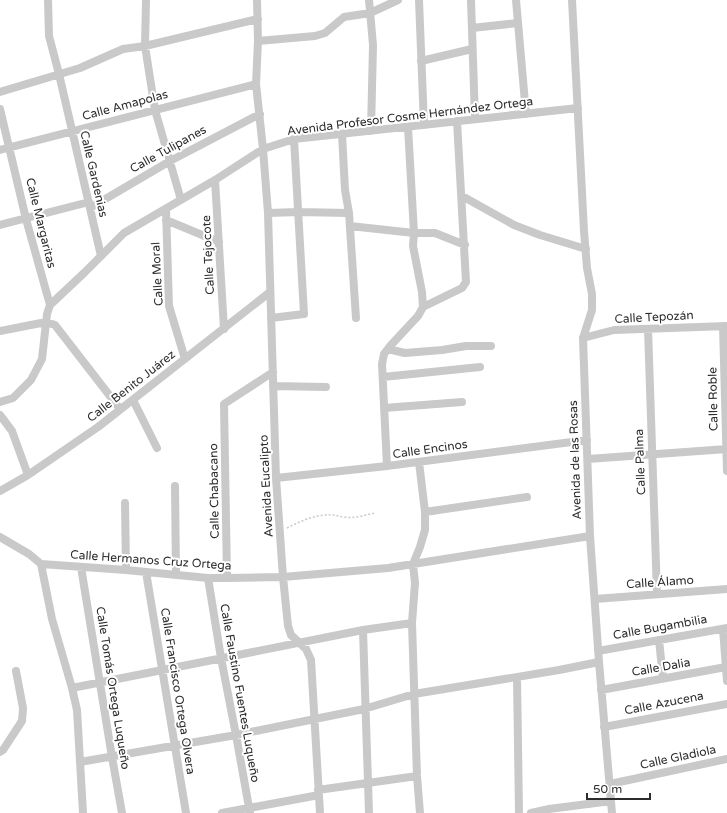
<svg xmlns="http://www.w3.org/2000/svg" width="727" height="813" font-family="'Varela Round',sans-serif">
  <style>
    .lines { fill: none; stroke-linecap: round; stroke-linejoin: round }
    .path { stroke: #c9c9c9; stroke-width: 1.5; stroke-dasharray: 2 2; stroke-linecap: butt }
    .street { stroke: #c9c9c9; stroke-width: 8 }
    .labels { text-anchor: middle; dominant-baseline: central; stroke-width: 4; stroke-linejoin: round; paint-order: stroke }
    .street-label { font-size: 12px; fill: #2c2c2c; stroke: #fff }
  </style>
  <rect width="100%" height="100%" fill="#fff"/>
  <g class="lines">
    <!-- path -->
    <path class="path" d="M287,528C299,522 312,516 325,515C332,514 337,516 344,517C354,519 365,515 375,513"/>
    <!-- street -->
    <path class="street" d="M48,0L49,36L59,74L101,256
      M146,0L145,46L155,110L181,200
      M257,0L258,41L256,84L263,149L268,213L276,478L283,577L288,626L291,635L306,649L311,660L320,813
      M369,0L373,45L371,131
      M419,0L424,125
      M471,0L475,119
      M516,0L526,114
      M572,0L584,231L587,268L592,294V310L583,338L590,536L599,662L612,813
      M472,28L518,23
      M258,41L315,36L325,33L344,17L370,13L398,0
      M421,61L472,49
      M0,92L80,68L123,49L145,46L258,19
      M0,109L26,219L50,305
      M342,134L345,190L349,213L356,318
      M0,150L256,84
      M215,180L224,329
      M462,196L514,225L540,235L586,249
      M90,208L170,161L260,114
      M166,209L169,306L185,359
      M268,213L298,212L349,213
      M166,220L219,242
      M0,225L89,202
      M350,226L414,233H435L465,245
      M423,307L462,288L466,282L457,121
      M271,318L304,314L294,139
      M723,326L727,471
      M648,329L657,594
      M0,331L46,322L55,325L120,409
      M583,338L614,330L727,326
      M388,349L405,353L442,350L466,346H491
      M383,377L480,367
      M273,386L326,387
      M133,400L157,448
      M0,402L13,398L31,380L42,359L47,314L50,305L84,273L124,233L215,180L263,149L294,139L578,108
      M384,408L462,402
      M0,415L12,431L28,475
      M588,459L727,449
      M419,462L425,512V530L420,547L413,564L415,583L412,623L417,776L420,813
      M387,466L382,364L384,354L391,345L418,316L423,307L422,292L413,246L414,233L408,127
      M276,478L387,466L587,440
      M175,486L176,575
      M0,491L28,475L98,427L270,292
      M125,503L126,570
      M425,512L527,497
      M0,537L29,554L41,564L126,570L208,578H227L283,577L388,568L590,536
      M41,564L52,619L72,688L77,710L83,813
      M81,567L112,757L122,813
      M146,572L186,813
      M208,578L221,658L236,735L250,813
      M227,578L224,404L273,372
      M595,599L727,589
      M723,629L727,681
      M363,630L369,813
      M659,640L663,678
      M598,651L727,628
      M517,677L519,813
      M72,688L363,630L412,623
      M601,690L726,667
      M604,727L727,704
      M0,752L3,750L22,721L23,708L16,671
      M80,762L236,735L364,709L414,694L559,670L599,662
      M610,784L727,759
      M318,790L417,776
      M222,813L319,795
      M531,813L549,809L611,801"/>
  </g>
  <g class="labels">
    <!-- street labels -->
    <g class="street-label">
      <text transform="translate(125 105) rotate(-15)">Calle Amapolas</text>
      <text transform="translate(410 116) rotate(-7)">Avenida Profesor Cosme Hernández Ortega</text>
      <text transform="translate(168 149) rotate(-29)">Calle Tulipanes</text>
      <text transform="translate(94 174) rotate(77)">Calle Gardenias</text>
      <text transform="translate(41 223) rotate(76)">Calle Margaritas</text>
      <text transform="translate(208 255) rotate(-93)">Calle Tejocote</text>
      <text transform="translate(157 274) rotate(-93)">Calle Moral</text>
      <text transform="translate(654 317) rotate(-3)">Calle Tepozán</text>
      <text transform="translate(131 386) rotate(-38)">Calle Benito Juárez</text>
      <text transform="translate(713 399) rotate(-91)">Calle Roble</text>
      <text transform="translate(430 449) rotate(-8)">Calle Encinos</text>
      <text transform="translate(575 460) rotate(-92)">Avenida de las Rosas</text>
      <text transform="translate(640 462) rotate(-92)">Calle Palma</text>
      <text transform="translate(266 486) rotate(-93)">Avenida Eucalipto</text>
      <text transform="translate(214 491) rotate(-91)">Calle Chabacano</text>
      <text transform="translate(151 560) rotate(4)">Calle Hermanos Cruz Ortega</text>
      <text transform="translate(660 582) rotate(-4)">Calle Álamo</text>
      <text transform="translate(660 627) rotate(-10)">Calle Bugambilia</text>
      <text transform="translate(661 667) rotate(-10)">Calle Dalia</text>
      <text transform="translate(113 688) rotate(81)">Calle Tomás Ortega Luqueño</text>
      <text transform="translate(178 691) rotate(81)">Calle Francisco Ortega Olvera</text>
      <text transform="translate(240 693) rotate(80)">Calle Faustino Fuentes Luqueño</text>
      <text transform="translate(664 703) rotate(-11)">Calle Azucena</text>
      <text transform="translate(678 757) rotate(-12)">Calle Gladiola</text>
    </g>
  </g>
  <!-- scale -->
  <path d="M587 793v6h63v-6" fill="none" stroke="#2c2c2c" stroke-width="2"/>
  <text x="593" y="793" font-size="12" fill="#2c2c2c" stroke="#ffffff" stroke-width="3" paint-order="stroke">50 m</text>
</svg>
